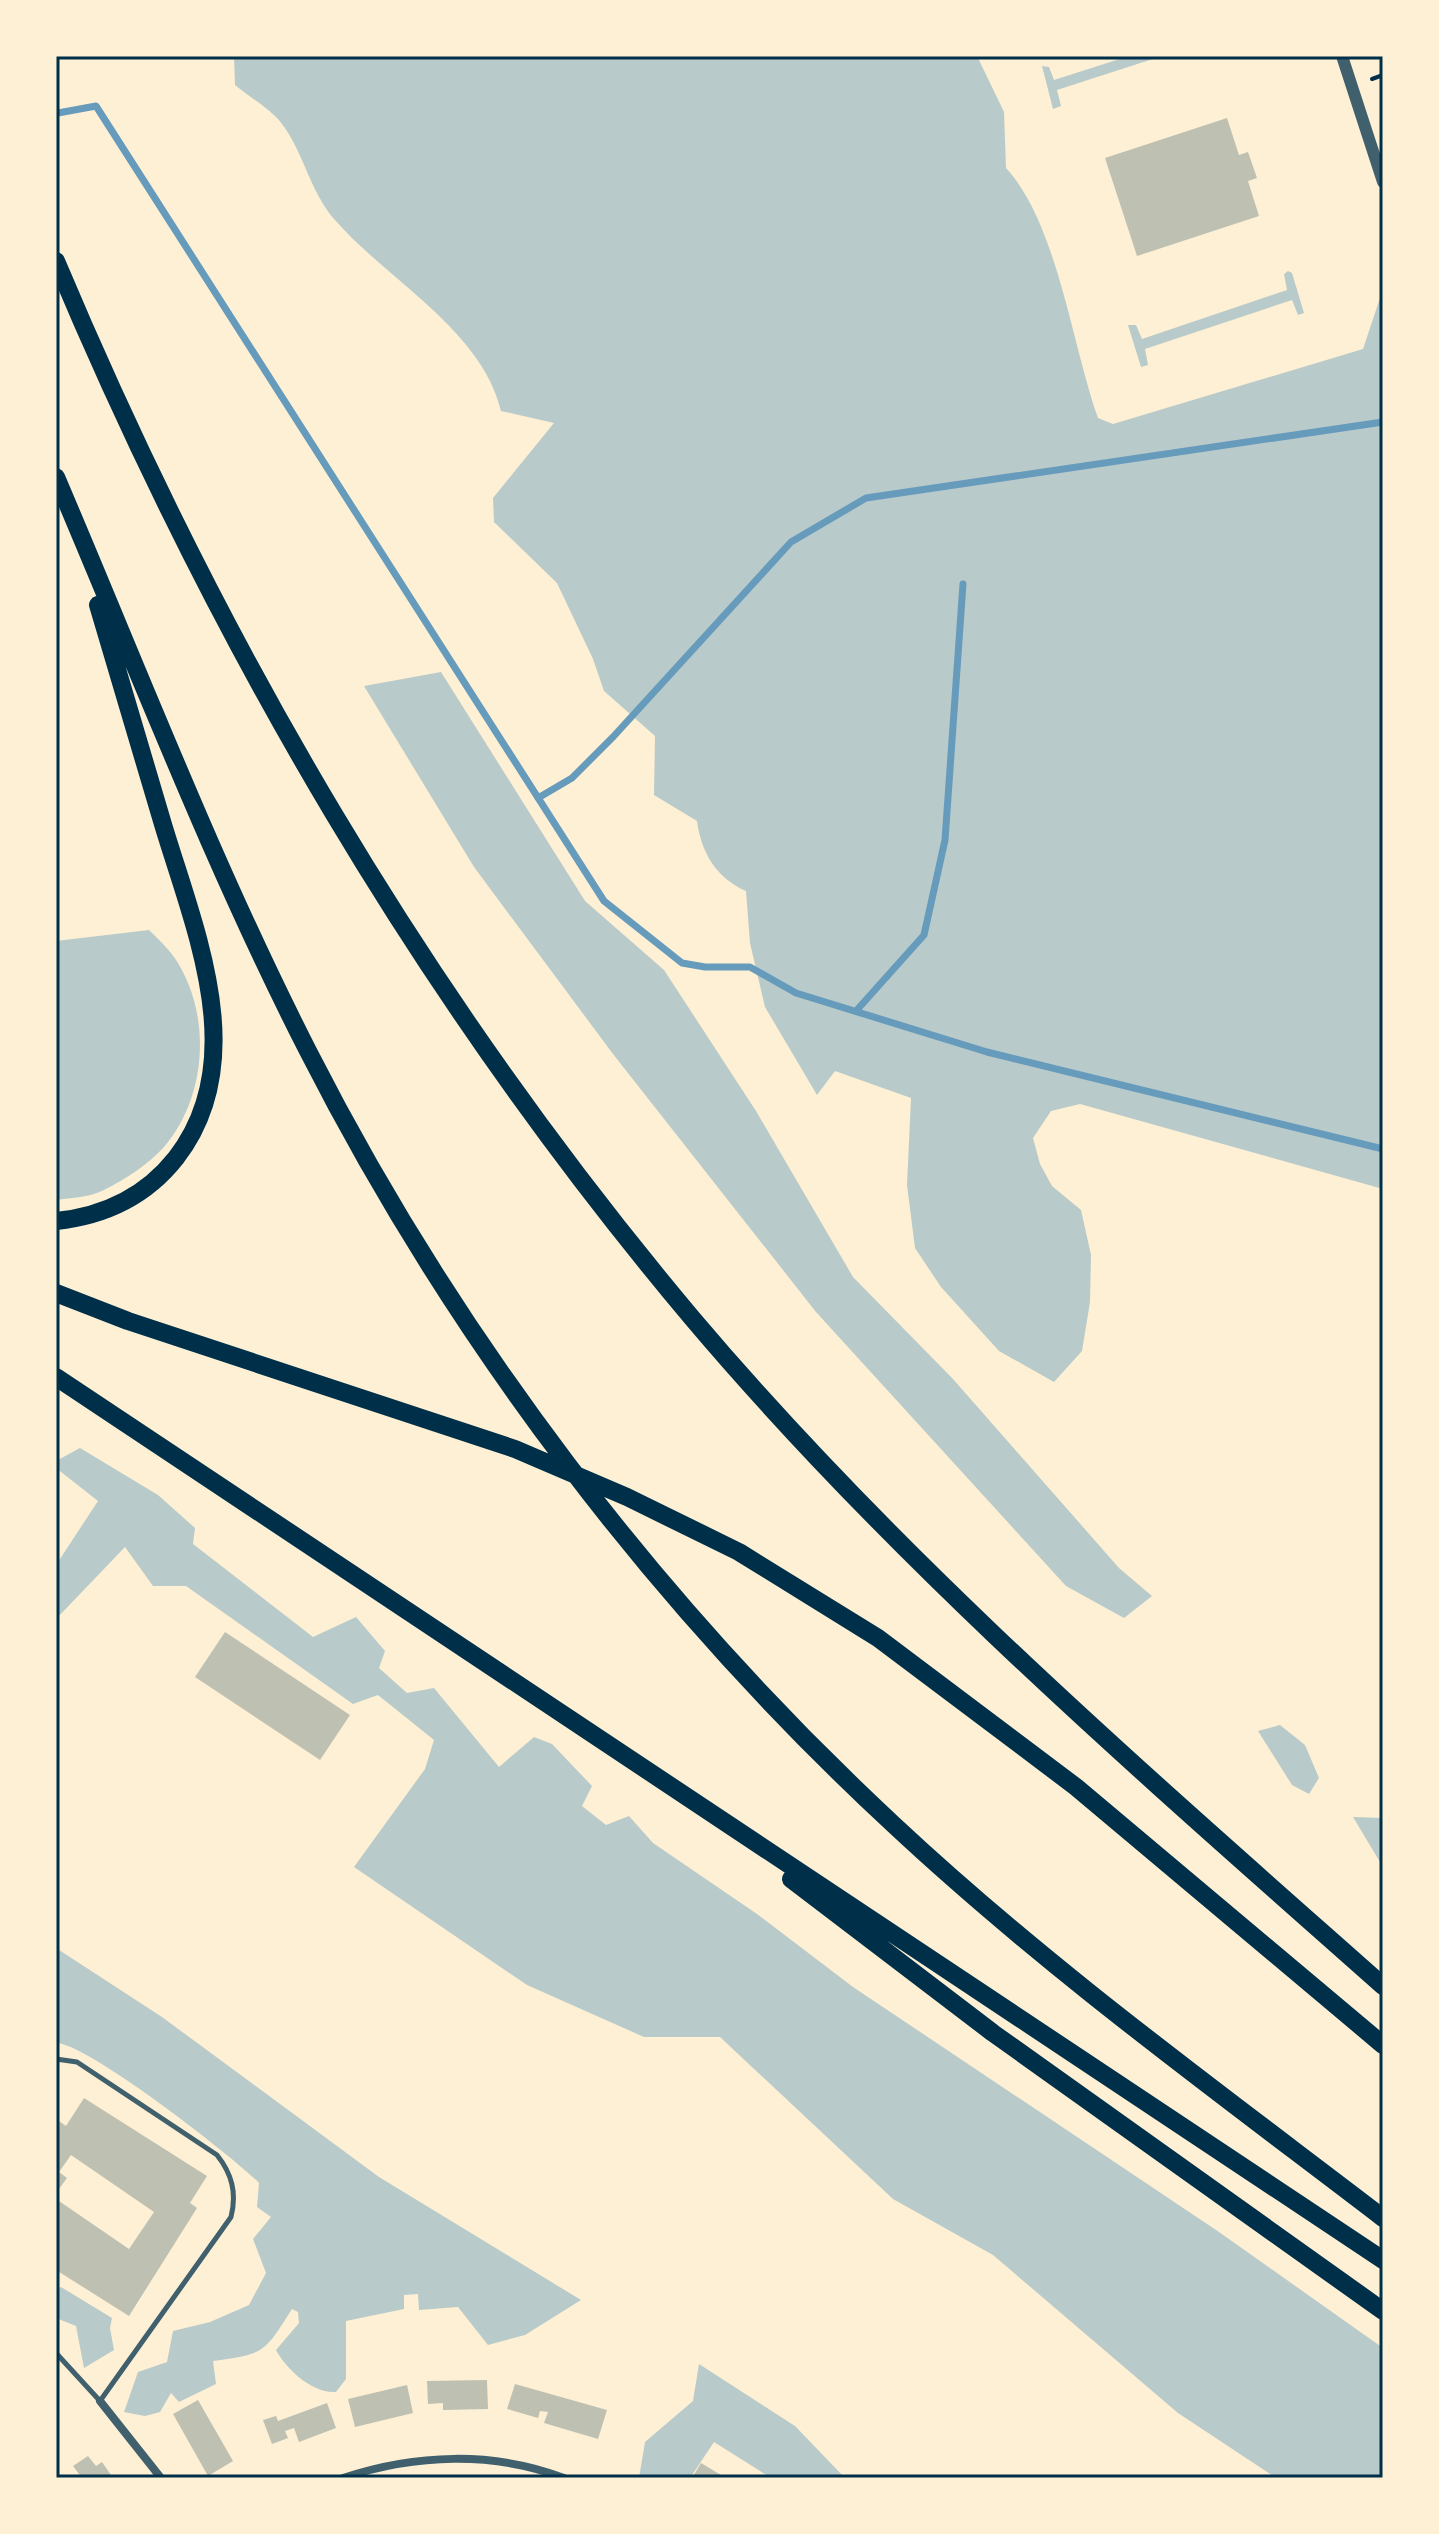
<svg xmlns="http://www.w3.org/2000/svg" width="1439" height="2534" font-family="'Sofia Sans Condensed',sans-serif">
  <style>
    .green { fill: #b9caca }
    .lines { fill: none; stroke-linecap: round; stroke-linejoin: round }
    .stream { stroke: #669bbc; stroke-width: 7 }
    .building { fill: #bec0b2 }
    .path { stroke: #003049; stroke-width: 4 }
    .service { stroke: #3f606c; stroke-width: 5 }
    .minor { stroke: #3f606c; stroke-width: 8 }
    .tertiary { stroke: #3f606c; stroke-width: 12 }
    .motorway { stroke: #003049; stroke-width: 18 }
    .neatline { fill: none; stroke: #003049; stroke-width: 3 }
  </style>
  <rect width="100%" height="100%" fill="#fdf0d5"/>
  <!-- green -->
  <path class="green" d="M234,56H977L1004,112L1006,168C1057,223 1072,345 1098,418L1113,424L1363,349L1383,289V1189L1080,1104L1051,1111L1033,1138L1040,1164L1052,1186L1081,1210L1091,1255L1090,1302L1082,1351L1054,1382L999,1351L941,1287L915,1248L907,1185L911,1098L835,1071L817,1095L765,1007L750,943L746,891C716,878 701,852 697,821L654,795L655,736L604,691L593,659L557,583L494,522L493,498L554,423L501,411C482,330 386,279 335,220C310,192 304,153 282,124C271,109 249,97 235,85Z
    M1129,56H1162L1057,90L1061,106L1053,109L1042,66L1049,67L1054,80Z
    M1288,271L1292,273L1304,313L1298,315L1292,300L1145,349L1148,365L1141,367L1128,325H1136L1142,339L1287,290L1284,274Z
    M441,672L585,901L664,970L756,1111L853,1277L953,1379L1119,1568L1152,1596L1124,1618L1066,1586L816,1312L613,1054L474,867L364,686Z
    M149,930C157,938 167,947 174,957C212,1012 208,1096 164,1147C149,1164 124,1180 104,1190C91,1197 71,1198 56,1200V941Z
    M80,1448L158,1495L195,1528L193,1544L313,1637L356,1617L385,1651L379,1668L407,1693L434,1688L499,1767L534,1737L552,1744L592,1786L582,1806L606,1825L629,1816L653,1843L757,1914L853,1987L1219,2232L1383,2348V2478H1276L1178,2413L993,2255L893,2199L720,2037H644L527,1985L354,1867L425,1769L434,1740L378,1695L353,1704L186,1586H153L125,1547L56,1619V1565L98,1501L56,1468V1461Z
    M1280,1725L1305,1745L1319,1778L1309,1794L1292,1785L1258,1731Z
    M1353,1817L1383,1818V1867Z
    M56,1948L162,2017L379,2177L581,2300L525,2335L488,2345L458,2307L419,2310L418,2294L404,2295V2309L346,2321V2379L336,2392C313,2394 286,2369 276,2350L299,2323L298,2312L292,2309C264,2353 265,2354 213,2361L216,2384L179,2402L171,2393L160,2412L145,2416L124,2412L138,2372L167,2362L173,2331L210,2322L249,2305L266,2273L253,2239L271,2217L257,2207L259,2183C233,2156 85,2042 56,2043Z
    M61,2287L112,2318L110,2328L114,2350L84,2368L76,2326L56,2318V2289Z
    M699,2364L795,2426L845,2478H771L714,2442L690,2478H639L645,2442L693,2401Z"/>
  <g class="lines">
    <!-- stream -->
    <path class="stream" d="M58,113L96,106L604,901L682,963L705,967H750L796,993L987,1052L1383,1149
      M538,798L572,778L613,737L791,542L866,498L1383,422
      M856,1011L924,935L945,840L963,584"/>
  </g>
  <!-- building -->
  <path class="building" d="M1227,118L1239,155L1248,152L1257,178L1248,181L1259,216L1137,256L1105,158Z
    M225,1632L350,1715L320,1760L195,1677Z
    M84,2098L207,2176L190,2203L197,2208L129,2316L56,2270V2199L129,2249L154,2212L71,2155L59,2172L67,2178L56,2193V2119L66,2126Z
    M487,2380L488,2409L443,2410V2403L428,2404L427,2381Z
    M515,2384L607,2410L598,2439L544,2423L548,2412L540,2411L538,2418L507,2409Z
    M407,2385L413,2413L355,2427L348,2399Z
    M198,2400L233,2461L208,2476L173,2414Z
    M327,2403L336,2428L299,2442L294,2428L285,2431L288,2438L272,2444L263,2420L276,2416L278,2421Z
    M88,2456L96,2466L102,2462L113,2478H82L73,2466Z
    M701,2463L726,2478H692Z"/>
  <g class="lines">
    <!-- path -->
    <path class="path" d="M1372,79L1383,75"/>
    <!-- service -->
    <path class="service" d="M56,2059L77,2062L217,2155C232,2174 237,2193 231,2217L100,2401L56,2353"/>
    <!-- minor -->
    <path class="minor" d="M100,2401L161,2478
      M343,2478C415,2454 493,2451 564,2478"/>
    <!-- tertiary -->
    <path class="tertiary" d="M1342,56L1383,182"/>
    <!-- motorway -->
    <path class="motorway" d="M56,261C218,646 423,998 692,1318C899,1563 1144,1774 1383,1986
      M56,477C138,669 213,865 308,1051C455,1340 657,1605 894,1825C1047,1968 1217,2091 1383,2218
      M56,1221C104,1216 146,1196 176,1158C253,1059 193,926 162,821C140,749 119,677 98,605
      M56,1293L128,1321L515,1449L627,1497L739,1552L878,1638L1076,1787L1383,2045
      M56,1377L1383,2260
      M791,1879L993,2033L1383,2311"/>
  </g>
  <!-- border -->
  <rect width="1439" height="2534" fill="none" stroke="#fdf0d5" stroke-width="116"/>
  <rect x="58" y="58" width="1323" height="2418" class="neatline"/>
</svg>
